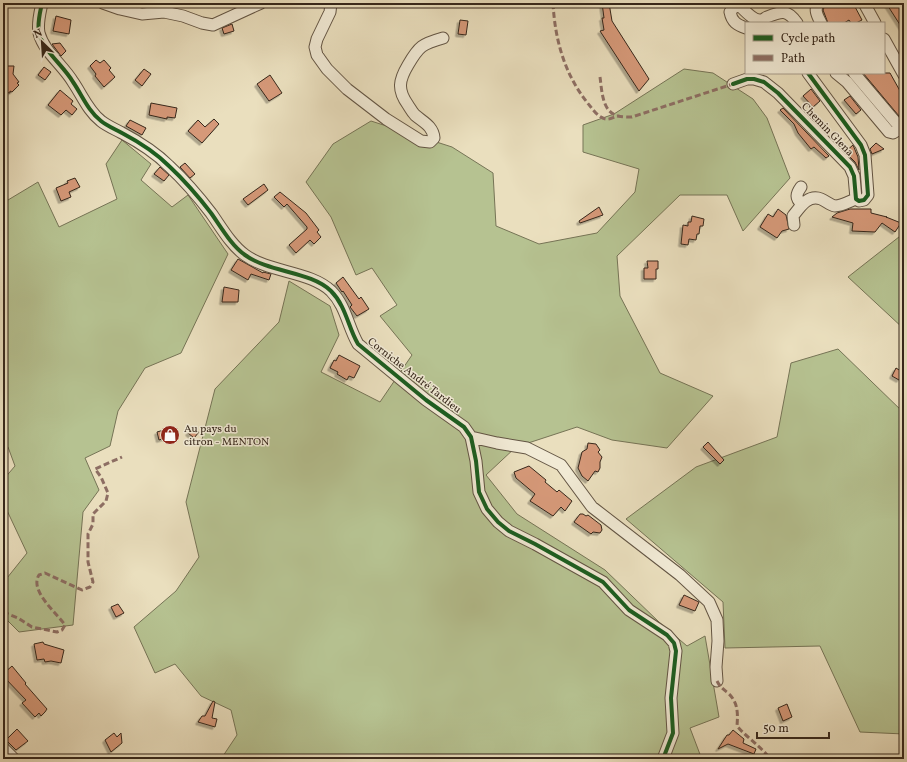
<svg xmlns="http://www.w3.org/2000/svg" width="907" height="762" font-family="Vollkorn,serif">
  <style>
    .green { fill: #b6c291; stroke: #767456 }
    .building { fill: #d69979; stroke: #36271b; filter: url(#shadow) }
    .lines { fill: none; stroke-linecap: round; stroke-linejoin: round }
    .minor-casing { stroke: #635544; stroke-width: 13 }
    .minor { stroke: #f1ead5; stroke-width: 11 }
    .quiet { stroke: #8d6e63; stroke-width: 3; stroke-dasharray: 6 3; stroke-linecap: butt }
    .cycleway-casing { stroke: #f1ead5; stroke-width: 6 }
    .cycleway { stroke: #1b5e20; stroke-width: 4 }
    .labels { text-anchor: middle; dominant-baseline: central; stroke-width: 3; stroke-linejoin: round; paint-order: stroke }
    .street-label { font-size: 11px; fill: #36271b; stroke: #f1ead5 }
    .poi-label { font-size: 11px; fill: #36271b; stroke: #f1ead5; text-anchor: start }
  </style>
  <defs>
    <filter id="shadow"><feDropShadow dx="-2.5" dy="2.5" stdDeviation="0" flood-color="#0004"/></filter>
  </defs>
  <rect width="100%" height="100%" fill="#eadfbe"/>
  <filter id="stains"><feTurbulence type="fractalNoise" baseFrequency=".005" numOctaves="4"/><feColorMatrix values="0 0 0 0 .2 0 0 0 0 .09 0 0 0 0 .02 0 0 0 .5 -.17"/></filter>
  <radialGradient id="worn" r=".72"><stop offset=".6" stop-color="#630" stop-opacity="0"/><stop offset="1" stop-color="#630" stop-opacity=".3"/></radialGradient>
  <!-- green -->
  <path class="green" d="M684,69L713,73L753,99L767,118L790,178L743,231L727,195H680L617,256L620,296L660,373L713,396L667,448L612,440L577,427L516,447L486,475L517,514L605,570L659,622L687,646L705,636L719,717L690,728L701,757L704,759H359L357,756L352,759H221L237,735L231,710L201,696L175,664L155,673L134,627L176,591L199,557L186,502L215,389L279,322L289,281L330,306L339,335L321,372L380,402L412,355L380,316L397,305L372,268L356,275L331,217L306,182L333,144L371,121L452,147L493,173L496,226L539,244L597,233L635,192L639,169L583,152V125L614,114Z
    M122,140L151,164L141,180L172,207L188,195L228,254L181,353L145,368L118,411L110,446L85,458L99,490L83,512L73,625L19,632L3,616V583L27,553L3,502V480L15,466L8,447L3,448V203L38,182L59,227L117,199L106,164Z
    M904,233V329L848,277Z
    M838,349L904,413V734L860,732L820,646L725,648L723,602L626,519L696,467L777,437L791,363Z"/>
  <!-- building -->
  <path class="building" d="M602,3H609L612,21L649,79L639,91L600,31L604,30L602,18H604Z
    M826,3H853L862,20L856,23H851L849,20L844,23H828L823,10Z
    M886,3H904V31Z
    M56,16L71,20L69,34L53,31Z
    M460,20L468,21L466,35L458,34Z
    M232,24L234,31L224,34L222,28Z
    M60,43L66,51L61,56L52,44Z
    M96,60L100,63L104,60L111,68L109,70L115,77L104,87L95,76L96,74L90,66Z
    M6,66H14L13,74L19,82L17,83L19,85L12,92L10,91V93L3,92Z
    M44,67L51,72L45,80L38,75Z
    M144,69L151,74L142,86L135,80Z
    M863,73H890L904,98V122Z
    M270,75L282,93L269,101L257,84Z
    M811,89L820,101L813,107L803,96Z
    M60,90L73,101L71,104L77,109L72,115L66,110L61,115L48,105Z
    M850,96L861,110L856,114L844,100Z
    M151,103L177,108L175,118L167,117V119L149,115Z
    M783,108L829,156L826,158L814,147L811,149L798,133L794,124L780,110Z
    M214,119L219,124L202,143L188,131L198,120L205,127Z
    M130,120L146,128L142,135L126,126Z
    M876,143L884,149L872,154L870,149Z
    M853,145L858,157L859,170L855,162L845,152Z
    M185,163L195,174L190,178L180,167Z
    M160,167L169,175L164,181L154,174Z
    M75,178L80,187L69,192L71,197L61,201L56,188L68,183L67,181Z
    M264,184L268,190L248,205L243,199Z
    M280,192L306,213L319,230L317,232L321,237L314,244L310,240L296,253L289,245L307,229V227L287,204L284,207L274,197Z
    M599,207L603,215L580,223L579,221Z
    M778,209L786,215L789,229L782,231L777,238L760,227L768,214L773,217Z
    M850,209H871V213L887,217H886L901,223L895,232L882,223L875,232L852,231L853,223L832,217L837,213Z
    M692,216L704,219L703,226H700L699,234H697L696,240L689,239L688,245L681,244L683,225L688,226V222H691Z
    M238,259L263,273V272L271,274L269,280L251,274L248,280L231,270Z
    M647,261H658V269H656V279H644V268H648Z
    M343,277L359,299L361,297L369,309L357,316L350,307L352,305L343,291L342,292L336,283Z
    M224,287L239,290L238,302H222Z
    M339,355L360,366L354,378L349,376L347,380L337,374L338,372L330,368L334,360L336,361Z
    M896,368L904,373L899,380L892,376Z
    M192,428L199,432L194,438L188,433Z
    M164,430L178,434L159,440L157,432Z
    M708,442L724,460L720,464L703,447Z
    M588,443L596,444L600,450L598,452L602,457L600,462V468L598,472L595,471L588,481L582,476L578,468L582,452L587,449Z
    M529,466L546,480L545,482L557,492L559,490L572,501L565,511L561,507L553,516L530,501L535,494L516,478L514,472Z
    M580,514H583L586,516L588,515L601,525L602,530L600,533L593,532L591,534L574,522Z
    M684,595L699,602L695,611L679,605Z
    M118,604L124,613L116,617L111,607Z
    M43,642L44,644L64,650L61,663L51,661L45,662L44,659L37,660L34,644Z
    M12,666L26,683L25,684L47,709L45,712L41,716L39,713L35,717L22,703L26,700L3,676V674Z
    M213,701L215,702L212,718L217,719L215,727L198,722L202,716H205Z
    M787,704L792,717L783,721L778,708Z
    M17,729L28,741L16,750L6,740Z
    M733,730L744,739L743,743L756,749L754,754L728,744L718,749L727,735H729Z
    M114,733L117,737L121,733L122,743L111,752L105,740Z"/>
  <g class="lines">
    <defs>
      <path id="minor" d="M42,3C40,13 37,23 39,33C44,52 63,65 73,82C82,95 88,111 101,121C107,126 115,129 122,133C139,142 155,152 169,166C184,180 198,196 211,213C221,227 231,245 245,255C270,273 310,271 331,291C346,306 348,327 358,344L426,400L464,427L471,437L476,461L479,492L487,509L498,522L509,531L535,544L603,582L629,610L667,635L674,643L676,651L671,698L673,733L663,759
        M103,3L120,9L142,14L164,12L183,16L202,23L213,25L261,3
        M331,3L330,12L317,39L315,47L317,55L327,69L347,89L386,119L421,141L430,142L434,138C433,126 423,122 415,115C412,112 410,108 408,105C397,90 399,80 408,65C419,46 422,44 443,38
        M819,3C813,9 818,17 821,23
        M864,3L875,23
        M746,28C737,25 732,22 730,12L734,7L740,6C745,11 754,21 761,20C763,20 765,18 767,17C782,11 787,9 797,23
        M884,39L904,75
        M836,73L847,82L889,132L893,133L898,130V125L854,73
        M733,84L747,79H754L764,82L778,93L850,167L854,176L856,199L859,201L864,200L868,195L865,155L861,145L808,73
        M801,187C796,194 795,198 802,204
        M794,225L793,216C800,207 808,194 821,199C826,201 830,205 835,206C842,206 850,201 856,199
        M471,437L497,443L527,448L561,465L592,507L680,575L709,602L717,620L718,641L716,667L717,681
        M3,748L14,759"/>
    </defs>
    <!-- minor casing -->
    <use href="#minor" class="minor-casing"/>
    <!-- minor -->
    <use href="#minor" class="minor"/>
    <!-- quiet -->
    <path class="quiet" d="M553,3C555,41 565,76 590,106C594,111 599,118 606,119C609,120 614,117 618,116
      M600,77C602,91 602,112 618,116C622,117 628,117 632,117L733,84
      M3,612L18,618L32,627L57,632L62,630L65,625C57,613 29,591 39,575L45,573L82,590L90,587L93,582L88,562V534L93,524V514L106,501L108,493L101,477L95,469L122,457
      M717,681C720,687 723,689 728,693C738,702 738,713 737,726C747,738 761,746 770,759"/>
    <defs>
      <path id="cycleway" d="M42,3C40,13 37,23 39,33C44,52 63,65 73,82C82,95 88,111 101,121C107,126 115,129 122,133C139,142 155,152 169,166C184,180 198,196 211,213C221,227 231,245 245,255C270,273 310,271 331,291C346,306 348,327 358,344L426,400L464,427L471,437L476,461L479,492L487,509L498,522L509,531L535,544L603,582L629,610L667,635L674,643L676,651L671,698L673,733L663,759
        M733,84L747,79H754L764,82L778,93L850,167L854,176L856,199L859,201L864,200L868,195L865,155L861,145L808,73"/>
    </defs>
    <!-- cycleway casing -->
    <use href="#cycleway" class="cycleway-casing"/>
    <!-- cycleway -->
    <use href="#cycleway" class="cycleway"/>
  </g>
  <!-- icons -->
  <defs>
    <symbol id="shop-disc" viewBox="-11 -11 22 22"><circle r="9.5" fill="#8f2418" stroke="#f1ead5"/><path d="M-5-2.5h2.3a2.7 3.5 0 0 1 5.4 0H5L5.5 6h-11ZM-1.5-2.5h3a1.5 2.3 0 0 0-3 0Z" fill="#fff"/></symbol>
  </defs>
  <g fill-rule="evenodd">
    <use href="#shop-disc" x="159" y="424" width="22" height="22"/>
  </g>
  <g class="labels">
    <!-- street labels -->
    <g class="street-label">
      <text transform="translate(827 130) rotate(46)">Chemin Glena</text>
      <text transform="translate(414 376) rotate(38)">Corniche André Tardieu</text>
    </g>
    <!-- poi labels -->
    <g class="poi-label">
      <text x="184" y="429">Au pays du<tspan x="184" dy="13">citron - MENTON</tspan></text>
    </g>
  </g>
  <!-- margin -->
  <rect width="907" height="762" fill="none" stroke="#eadfbe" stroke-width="16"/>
  <rect x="4" y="4" width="899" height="754" fill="none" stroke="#36271b" stroke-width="2"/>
  <rect x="8" y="8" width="891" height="746" fill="none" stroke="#36271b"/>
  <!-- legend -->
  <rect x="745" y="22" width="140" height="52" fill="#f1ead5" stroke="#a69c8b"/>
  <rect x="753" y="35" width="20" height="6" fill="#1b5e20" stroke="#a69c8b"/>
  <text x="781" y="42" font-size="12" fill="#36271b">Cycle path</text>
  <rect x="753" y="55" width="20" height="6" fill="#8d6e63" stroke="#a69c8b"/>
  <text x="781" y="62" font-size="12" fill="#36271b">Path</text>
  <!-- north arrow -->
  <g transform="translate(42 42) rotate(335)" stroke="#f1ead5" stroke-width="3" paint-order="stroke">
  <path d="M0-3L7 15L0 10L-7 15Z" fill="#36271b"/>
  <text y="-6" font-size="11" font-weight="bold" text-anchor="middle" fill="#36271b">N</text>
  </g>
  <!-- scale -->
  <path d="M757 732v6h72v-6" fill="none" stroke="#36271b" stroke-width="2"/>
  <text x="763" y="732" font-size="12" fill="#36271b" stroke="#f1ead5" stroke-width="3" paint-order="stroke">50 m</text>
  <rect width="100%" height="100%" filter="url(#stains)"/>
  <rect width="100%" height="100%" fill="url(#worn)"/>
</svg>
